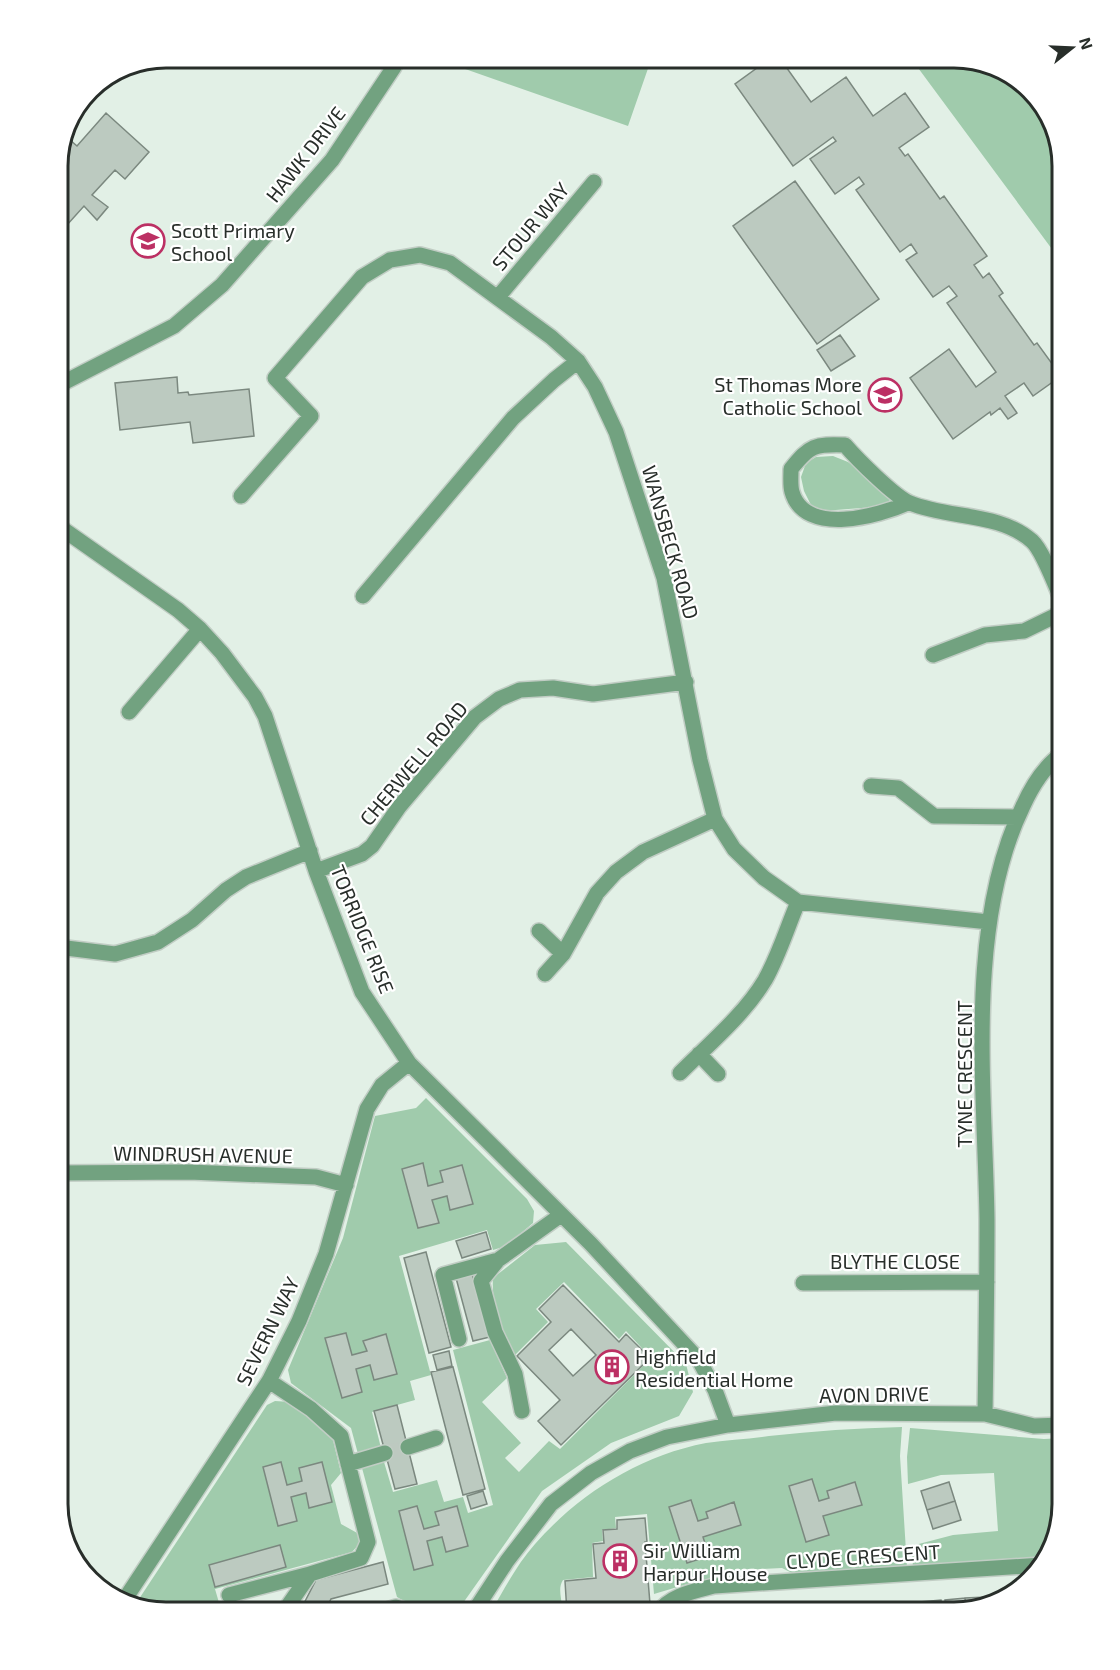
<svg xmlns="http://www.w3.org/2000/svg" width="1120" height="1670" font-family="'Exo 2',sans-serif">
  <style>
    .green { fill: #a0cbac }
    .building { fill: #bccac0; stroke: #7b887f; stroke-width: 1.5; fill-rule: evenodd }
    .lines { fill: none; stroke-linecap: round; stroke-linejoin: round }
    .minor-tunnel { stroke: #bdc9c0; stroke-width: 15; stroke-dasharray: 15 8; stroke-linecap: butt }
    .minor-casing { stroke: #c1cdc4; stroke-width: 18 }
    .minor { stroke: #72a280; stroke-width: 15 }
    .labels { text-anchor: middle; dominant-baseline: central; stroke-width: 4.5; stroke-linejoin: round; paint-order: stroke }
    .street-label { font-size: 20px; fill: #282e2a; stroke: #fff }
    .poi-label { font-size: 20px; fill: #282e2a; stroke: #fff; text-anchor: start }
    .rim { fill: none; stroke: #282e2a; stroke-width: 3 }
  </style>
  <rect width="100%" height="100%" fill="#e2f0e6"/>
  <!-- green -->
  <path class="green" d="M431,57H652L628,126Z
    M910,57H961L1014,75L1049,112L1063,166V264Z
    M833,456L848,462L887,490L891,495L890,500L886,504L874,507L823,511L811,505L804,491L801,477L806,463L816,457Z
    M426,1098L527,1199L534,1211L533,1223L506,1246L493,1250L487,1230L399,1256L431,1375L410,1381L415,1400L372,1412L381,1448L358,1454L351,1428L291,1383L288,1370L343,1238L375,1116L416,1108Z
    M566,1242L686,1364L693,1392L679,1416L611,1443L542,1491L456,1613H425L397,1597L362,1468L384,1462L393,1492L437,1480L444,1502L463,1497L468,1513L493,1505L453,1350L490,1340L507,1378L482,1402L521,1443L505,1458L519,1472L549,1441L560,1449L651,1358L626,1331L619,1339L564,1282L536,1309L548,1322L514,1356C502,1332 491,1304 493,1278L535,1245Z
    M275,1401L290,1402L328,1433L333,1440L341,1473L331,1485L341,1524L359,1534L361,1542L352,1552L215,1589L222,1613H159L135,1605L267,1405Z
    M902,1427L900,1456L907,1567L798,1576L782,1568L727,1571L716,1580L694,1582L654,1594L647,1514L615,1517L616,1528L602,1530L603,1541L592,1543L593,1577L563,1580C556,1591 565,1602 560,1613H490C504,1590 517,1564 535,1544C579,1494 639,1456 706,1443C726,1440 748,1439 769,1436C814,1431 857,1428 902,1427Z
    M910,1428L1044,1439L1063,1438V1504L1049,1557L913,1566L911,1546L953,1535L998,1531L994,1473L941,1475L908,1484L907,1457Z"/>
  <!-- building -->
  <path class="building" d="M772,57H779L811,102L846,77L873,116L905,93L929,127L899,148L905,156L908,154L940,199L944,196L987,256L974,265L983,278L989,273L1003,293L999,296L1034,345L1037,343L1061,376L1033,396L1024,383L1005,396L1017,413L1008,419L1000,408L991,415L990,412L953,439L910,378L949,349L976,387L996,372L947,303L957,296L949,286L933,297L906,260L917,253L911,244L900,252L856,190L864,184L859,177L835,194L810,159L836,141L833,137L793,166L735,84Z
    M106,113L149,152L125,179L115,170L92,195L108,207L97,220L84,206L57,236V159L70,131L74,134L69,139L77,146Z
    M795,181L879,299L817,344L733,226Z
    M840,335L855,356L831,371L817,350Z
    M177,377L178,393L188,392L189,395L249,389L254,436L193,443L190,422L120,430L115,383Z
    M423,1163L428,1186L443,1182L440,1171L462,1165L473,1204L450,1210L447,1196L432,1200L439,1223L418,1228L402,1169Z
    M486,1232L491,1249L462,1258L456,1241Z
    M426,1252L451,1347L429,1353L404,1258Z
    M472,1274L490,1337L473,1341L456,1278Z
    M563,1285L619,1342L626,1334L650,1358L561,1445L538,1421L560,1400L517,1356L551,1322L539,1309ZM571,1329L596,1355L573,1376L549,1350Z
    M346,1333L352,1355L367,1351L363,1341L386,1334L397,1374L374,1380L370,1365L356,1369L362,1392L342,1398L325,1338Z
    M449,1351L452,1366L437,1370L433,1355Z
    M453,1367L485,1489L463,1495L431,1372Z
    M397,1405L417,1484L395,1489L374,1411Z
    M281,1462L287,1485L302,1481L299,1468L322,1462L332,1502L309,1508L306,1493L291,1497L297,1521L278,1526L263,1467Z
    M812,1479L819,1501L829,1498L827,1491L855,1482L862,1505L823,1516L829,1535L806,1542L789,1486Z
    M949,1482L955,1501L927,1510L921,1491Z
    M483,1491L487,1504L471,1509L467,1496Z
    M691,1500L698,1521L708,1518L706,1512L734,1502L741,1525L703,1537L709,1556L687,1563L669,1507Z
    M955,1501L961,1520L933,1529L927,1510Z
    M417,1506L424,1529L439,1525L435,1512L457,1506L468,1546L446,1552L442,1537L427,1541L433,1565L414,1570L399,1511Z
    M645,1518L647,1542H645L650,1604L621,1606L622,1613H567L565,1581L596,1578L593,1544L604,1543L603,1530L617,1529V1520Z
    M280,1545L286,1567L215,1587L209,1565Z
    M383,1562L388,1584L331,1599L324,1613H299L316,1580Z
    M986,1597L987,1604L966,1610L965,1598Z
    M965,1598L966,1610L946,1613L945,1600Z
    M941,1600L942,1613H921L920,1602Z
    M920,1602L921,1613H900V1603Z
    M878,1605L879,1613H858L857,1607Z
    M857,1607L858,1613H838L837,1608Z"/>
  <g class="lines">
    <!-- minor-tunnel -->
    <path class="minor-tunnel" d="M385,1453L408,1447"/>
    <defs>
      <path id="minor" d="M498,297L594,182
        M57,386L174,326L222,285L332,160L394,67L398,57
        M241,496L311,416L275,378L362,277L390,260L420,255L450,263L551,337L578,361L595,387L616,432L664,578L700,760L715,819L734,849L764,878L798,902L989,922
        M908,503C879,516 805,537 792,492C790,485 791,476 791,469C810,445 815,444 845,445C857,459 895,497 910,503C949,519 999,512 1032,541C1043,551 1056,587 1063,603
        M57,525L178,610L200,629L222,653L255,697L265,716L316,871L362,992L409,1063L591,1244L699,1360L715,1390L728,1425
        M363,596L513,418L554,380L578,361
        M933,655L985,635L1024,631L1063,612
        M129,712L200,629
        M871,786L898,788L934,816L1017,817
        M316,871L362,854L372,846L399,807L475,717L499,699L520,690L553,688L593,694L686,682
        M539,931L563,954
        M57,943L66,948L115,954L158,942L192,920L226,890L246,877L310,851
        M545,974L563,954L597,893L616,872L643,852L715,819
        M699,1054L718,1074
        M680,1073C709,1044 744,1015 765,980C779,955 787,928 798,902
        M57,1173L189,1172L316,1177L346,1185
        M803,1283L987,1282
        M459,1339L443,1275L498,1260
        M269,1381L311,1409L341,1436L368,1542L361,1558L310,1574L283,1613
        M522,1411L515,1374L495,1332L481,1281L498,1260L561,1215
        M985,1414C986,1349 987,1284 987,1219C985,1090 965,925 1023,806C1032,786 1044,766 1063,753
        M408,1447L436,1438
        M348,1464L385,1453
        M229,1595L310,1574
        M123,1602L269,1381L299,1321L326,1254L367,1109L382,1085L409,1063
        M377,1613L396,1607L412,1613
        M473,1613L507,1561L551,1504L591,1473L630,1451L667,1437L728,1425L836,1413L985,1414L1034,1426L1063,1425
        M658,1613C670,1595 695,1591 714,1586L1042,1565"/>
    </defs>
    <!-- minor casing -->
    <use href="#minor" class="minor-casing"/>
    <!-- minor -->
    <use href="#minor" class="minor"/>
  </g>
  <!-- icons -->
  <defs>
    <symbol id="school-ring" viewBox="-11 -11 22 22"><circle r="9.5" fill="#fff" stroke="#bc3064" stroke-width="1.5"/><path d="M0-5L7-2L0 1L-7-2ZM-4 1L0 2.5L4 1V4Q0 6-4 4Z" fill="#bc3064"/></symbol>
    <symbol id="building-ring" viewBox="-11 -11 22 22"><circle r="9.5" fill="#fff" stroke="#bc3064" stroke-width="1.5"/><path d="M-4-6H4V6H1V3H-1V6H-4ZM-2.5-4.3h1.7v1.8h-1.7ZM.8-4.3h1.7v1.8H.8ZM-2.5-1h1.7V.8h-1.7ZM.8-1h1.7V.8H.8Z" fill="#bc3064"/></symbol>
  </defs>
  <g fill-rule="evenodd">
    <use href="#school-ring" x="129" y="222" width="38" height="38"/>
    <use href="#school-ring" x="866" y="376" width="38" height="38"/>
    <use href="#building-ring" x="593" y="1348" width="38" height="38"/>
    <use href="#building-ring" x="601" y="1542" width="38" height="38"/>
  </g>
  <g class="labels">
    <!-- street labels -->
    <g class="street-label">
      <text transform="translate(305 154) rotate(-52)">HAWK DRIVE</text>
      <text transform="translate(530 226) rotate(-50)">STOUR WAY</text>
      <text transform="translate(671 542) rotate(74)">WANSBECK ROAD</text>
      <text transform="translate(413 763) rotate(-50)">CHERWELL ROAD</text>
      <text transform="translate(363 929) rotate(68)">TORRIDGE RISE</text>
      <text transform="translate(964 1074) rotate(-90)">TYNE CRESCENT</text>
      <text transform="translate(203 1154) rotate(1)">WINDRUSH AVENUE</text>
      <text x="895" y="1261">BLYTHE CLOSE</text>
      <text transform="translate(267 1331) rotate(-64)">SEVERN WAY</text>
      <text transform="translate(874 1394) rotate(-1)">AVON DRIVE</text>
      <text transform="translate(863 1556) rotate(-4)">CLYDE CRESCENT</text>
    </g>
    <!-- poi labels -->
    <g class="poi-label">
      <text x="171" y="230">Scott Primary<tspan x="171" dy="23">School</tspan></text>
      <text x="862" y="384" text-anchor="end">St Thomas More<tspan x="862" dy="23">Catholic School</tspan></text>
      <text x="635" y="1356">Highfield<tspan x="635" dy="23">Residential Home</tspan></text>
      <text x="643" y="1550">Sir William<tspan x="643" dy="23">Harpur House</tspan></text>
    </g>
  </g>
  <!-- crop -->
  <path d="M0 0H1120V1670H0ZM166 68H954A98 98 0 0 1 1052 166V1504A98 98 0 0 1 954 1602H166A98 98 0 0 1 68 1504V166A98 98 0 0 1 166 68Z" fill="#fff" fill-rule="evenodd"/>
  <path class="rim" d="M166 68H954A98 98 0 0 1 1052 166V1504A98 98 0 0 1 954 1602H166A98 98 0 0 1 68 1504V166A98 98 0 0 1 166 68Z"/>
  <!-- north arrow -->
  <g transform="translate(1072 48) rotate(72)" stroke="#ffffff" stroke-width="4.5" paint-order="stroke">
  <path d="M0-4.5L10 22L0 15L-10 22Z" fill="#282e2a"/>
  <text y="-9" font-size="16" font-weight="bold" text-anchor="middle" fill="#282e2a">N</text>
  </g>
</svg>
